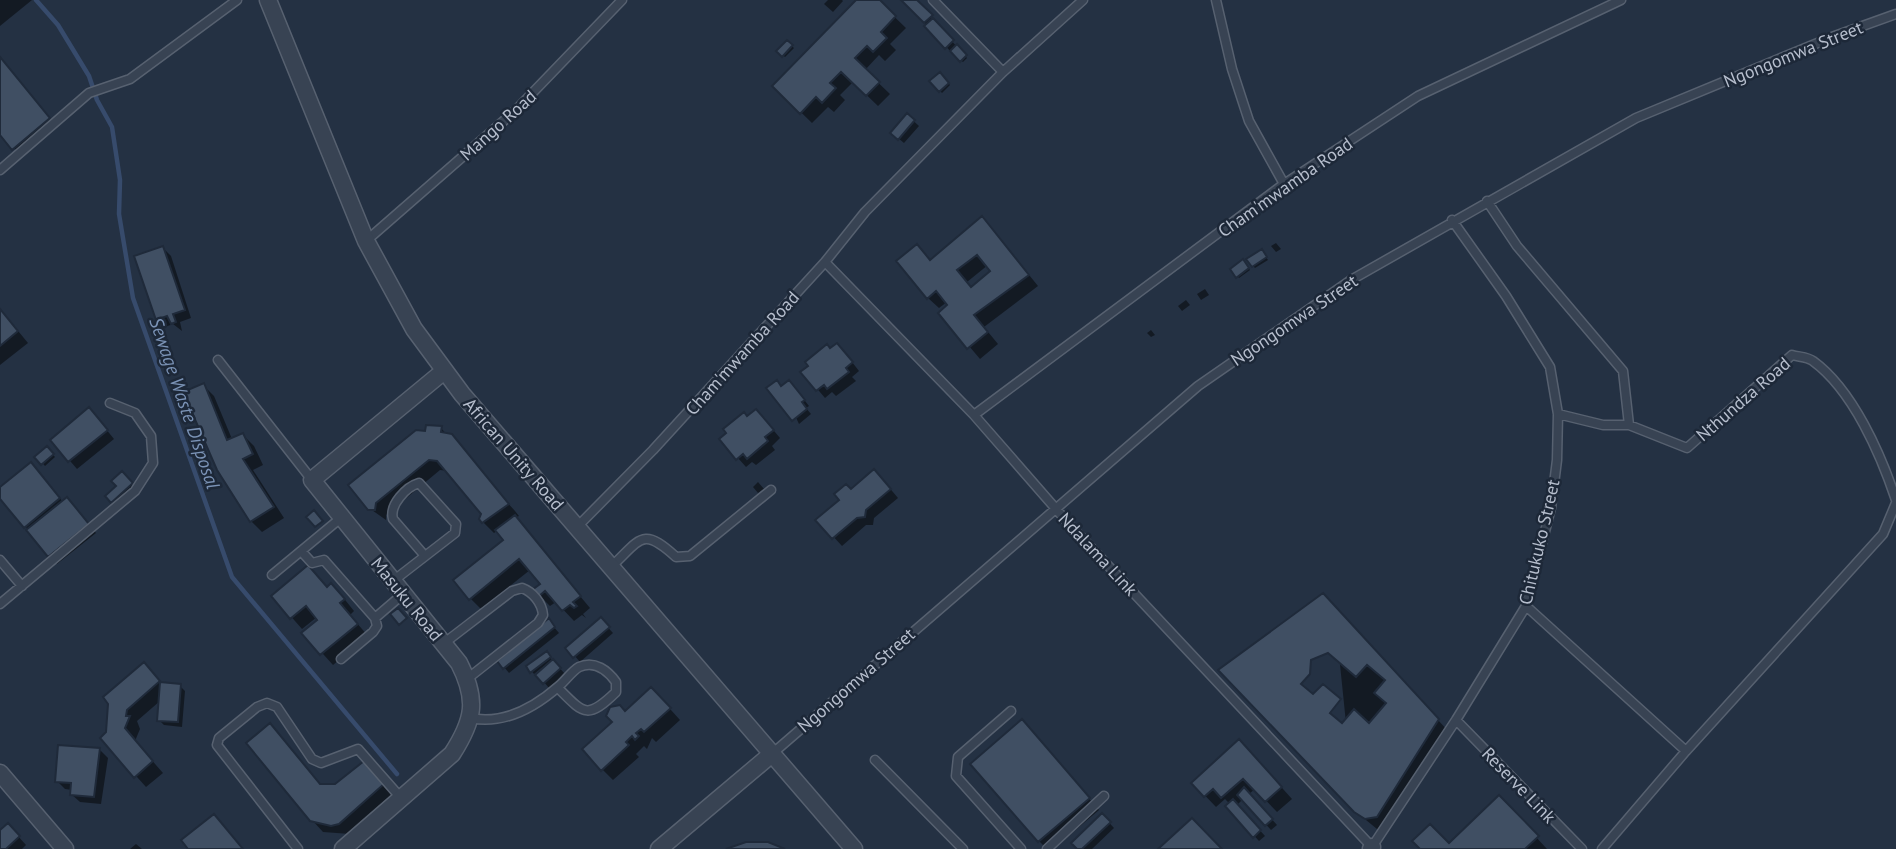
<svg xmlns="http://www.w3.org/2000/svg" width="1896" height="849" font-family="'PT Sans',sans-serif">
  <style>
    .shadow { fill: #0007; fill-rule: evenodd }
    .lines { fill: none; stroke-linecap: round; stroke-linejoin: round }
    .stream { stroke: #374b6c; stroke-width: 4.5 }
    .building { fill: #404f63; stroke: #1f2a3a; stroke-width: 2; fill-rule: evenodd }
    .service-casing { stroke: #576170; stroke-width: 11 }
    .minor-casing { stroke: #576170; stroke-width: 19 }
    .service { stroke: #384353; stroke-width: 8 }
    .minor { stroke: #384353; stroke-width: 16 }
    .labels { text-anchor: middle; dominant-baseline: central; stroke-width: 5; stroke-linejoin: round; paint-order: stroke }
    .street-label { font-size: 18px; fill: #b6becd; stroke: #1d2838 }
    .water-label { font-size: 19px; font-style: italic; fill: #7b93b6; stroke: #1d2838 }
  </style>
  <rect width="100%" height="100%" fill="#243143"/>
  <!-- shadow -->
  <path class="shadow" d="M0,0H32L0,26Z
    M828,0H842L843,1L833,12L824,4Z
    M859,0H877L906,28L890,44L896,50L885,61L879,55L865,70L890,94L878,106L853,82L840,95L845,100L834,112L828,107L812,123L774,86Z
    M904,0H915L967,58L963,62L951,52Z
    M787,42L794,48L785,57L779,51Z
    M0,58L57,127L21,156L0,133Z
    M940,74L950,85L942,93L932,82Z
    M907,115L919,126L904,143L892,133Z
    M992,229L1038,286L984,327L998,344L980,359L941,313L950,306L947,302L939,308L928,298L917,246L931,261ZM988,265L993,272L972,288L967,282Z
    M1276,243L1281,249L1276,252L1271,246Z
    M163,248L171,256L191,318L180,322L182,331L173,324L165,327L157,319Z
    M1263,253L1268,260L1255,268L1253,266Z
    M1243,261L1250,270L1239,278L1232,269Z
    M1205,289L1209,295L1201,300L1197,294Z
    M1186,300L1190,305L1182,311L1178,306Z
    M0,309L28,343L0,365Z
    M1151,330L1155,335L1151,337L1147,333Z
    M830,350L845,353L859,371L852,377L856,381L836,396L832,392L825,398L803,372Z
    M203,385L214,396L232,439L243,435L254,446L263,465L253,470L284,518L262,532L251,521Z
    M794,387L809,406L806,408L811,414L799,424L782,388Z
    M97,418L114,439L77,469L52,440Z
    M748,418L764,419L780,438L772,446L775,450L756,465L752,462L746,467L721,439Z
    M441,428L515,511L519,516L515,518L590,608L583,614L586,618L582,615L574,621L556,602L550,606L539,595L542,584L530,570L481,609L470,598L506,540L498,530L494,533L483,522V514L448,471L440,470L386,515V520L369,508L427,433Z
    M47,448L55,457L45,466L37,457Z
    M39,473L63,502L75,507L96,533L57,564L0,496V490Z
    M122,474L136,489L118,506L107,496L118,486Z
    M882,479L898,498L874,518L873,525H866L842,546L818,520L851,491Z
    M758,482L764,489L758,493L753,487Z
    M327,588L342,596L354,611L350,615L368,636L333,665L304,633L319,620L317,617L302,629L273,596Z
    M1334,606L1448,731L1388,827L1377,829L1355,811Z
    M601,620L613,633L580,662L568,648Z
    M553,626L559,633L509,673L499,661Z
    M546,653L565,674L549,688L538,675L545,668L544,666L534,674L528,667Z
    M155,675L162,684L180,686L185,691L182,727L164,725L159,720L160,701L137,721L140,729L135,741L163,773L146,787L102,738Z
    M662,700L680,720L656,742L652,738L647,749L644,746L636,754L639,757L613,780L602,769L625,713Z
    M1032,733L1099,810L1053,849H1047L1039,841L972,764Z
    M100,750L108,758L101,804L80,802L71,794L72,790L65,789L57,781Z
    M1250,752L1292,799L1277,812L1255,789L1249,794L1277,825L1271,830L1243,799L1237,805L1265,836L1259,841L1227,806L1230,804L1225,799L1216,807L1193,783Z
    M375,774L393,796L350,834L323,832L312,820L321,786H336Z
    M1499,797L1547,849H1422L1449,845Z
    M1102,815L1114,828L1092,849H1079Z
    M8,825L26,845L22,849H0V832Z
    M136,844L142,849H130Z"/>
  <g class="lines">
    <!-- stream -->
    <path class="stream" d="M36,0L58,25L89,76L97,100L112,127L120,180L119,214L133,298L232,577L397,774"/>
  </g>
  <!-- building -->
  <path class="building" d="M856,0H880L896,16L881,32L887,38L873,52L867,46L855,58L880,82L866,96L841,72L830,83L836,88L822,103L816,97L800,114L772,86Z
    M901,0H917L933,15L924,23Z
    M933,18L954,40L945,49L924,26Z
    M787,40L793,45L782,57L776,51Z
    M957,44L967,55L960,62L950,51Z
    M0,57L50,118L12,150L0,135Z
    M940,72L949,83L939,92L929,81Z
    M907,113L915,120L898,140L890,133Z
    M982,216L1029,275L974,315L988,332L967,349L938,313L947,305L936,291L927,299L896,261L917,244L930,260ZM977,255L990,271L971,287L957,270Z
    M163,246L185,310L173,314L176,322L171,324L167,316L156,320L134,256Z
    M1262,249L1267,257L1252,267L1246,259Z
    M1243,259L1249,268L1236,278L1230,269Z
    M0,309L18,331L0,346Z
    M837,343L853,362L846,368L849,372L827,389L824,385L816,391L800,372L808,366L805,362L827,344L830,348Z
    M777,380L781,386L789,380L805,400L802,402L807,409L792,421L766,388Z
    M204,383L227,440L243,433L253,454L243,459L274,507L250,522L217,470L183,392Z
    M89,407L108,430L68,462L50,440Z
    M756,409L774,430L765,437L768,441L747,459L743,454L736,460L719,439L726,433L723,429L744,412L747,416Z
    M426,425L442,426L441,432L452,434L509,504L482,523L479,519L481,514L437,461L429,460L376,503L375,510H368L348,485L416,430L425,431Z
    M47,446L54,454L41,465L34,457Z
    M31,462L60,498L24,528L0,499V487Z
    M874,469L891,489L866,510L865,517L857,518L832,539L815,520L839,500L834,494L846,484L851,489Z
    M122,471L133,483L111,503L105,496L116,486L111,481Z
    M67,497L89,524L48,557L26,530Z
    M314,510L323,521L315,527L306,517Z
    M515,515L581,596L573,602L577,606L574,608L570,605L562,611L545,591L538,597L532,590L540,584L519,559L469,600L453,580L503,540L495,530Z
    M308,565L327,587L331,583L345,599L340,603L358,624L320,655L301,633L317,620L306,606L290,619L271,596Z
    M1323,593L1439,719L1377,817L1365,819L1354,812L1218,670Z
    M398,608L407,618L399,625L390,614Z
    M601,617L610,627L573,658L565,648Z
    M549,618L555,627L503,669L497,661Z
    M547,651L551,657L530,673L526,666Z
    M1328,653L1356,677L1367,665L1385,680L1374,693L1386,703L1369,723L1354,709L1342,723L1330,713L1341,699L1323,684L1313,694L1301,684L1310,674L1311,660Z
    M553,659L561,668L543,684L535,675Z
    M144,662L160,681L127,710L126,716H130L125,728L153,761L134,778L100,738L106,732L108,704L103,697Z
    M160,682L181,684L178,722L157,721Z
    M651,687L671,708L644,732L641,729L636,733L639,736L635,740L632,736L626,742L629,745L601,771L582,749L612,722L606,716L610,707L620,705L625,711Z
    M1022,719L1090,798L1038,842L970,764Z
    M270,723L320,784H335L364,761L384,784L339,824L331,826L310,821L246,743Z
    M1239,739L1282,787L1265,802L1243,779L1221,798L1213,789L1204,797L1191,783Z
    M58,745L100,748L94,797L70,795L71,783L55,782Z
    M1244,787L1273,819L1265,826L1237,795Z
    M1499,795L1539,836L1525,849H1420L1412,841L1430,824L1449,843Z
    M1233,799L1261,830L1253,838L1225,806Z
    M1102,813L1111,822L1082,849H1077L1071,843Z
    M214,814L243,849H188L181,840Z
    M1192,818L1222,849H1158Z
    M8,823L20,836L6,849H0V830Z
    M746,842H768L785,849H726Z"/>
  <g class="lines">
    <defs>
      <path id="service" d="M933,0L1003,72
        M1216,0L1232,69L1249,121L1284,184
        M0,170L89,93L130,79L237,0
        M1487,201L1517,246L1623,371L1629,425
        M366,241L515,111L622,0
        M825,262L974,415L1070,525L1372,847L1456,720L1526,606L1551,508L1557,460L1558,414L1550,367L1506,296L1452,220
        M218,360L312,480
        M1558,414L1603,425H1629L1687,448L1792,355C1799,357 1808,357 1813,361C1853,390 1881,455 1896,500
        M974,415L1284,184L1418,96L1621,0
        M577,527L653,450L825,262L865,212L1003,72L1083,0
        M301,551L342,517
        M0,560L22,586
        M611,567C641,539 642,526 676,557L690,556L771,490
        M272,575L301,551L312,563L324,560L375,618L377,626L373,632L341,659
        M393,581L455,533L456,524L419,483C406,487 389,505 393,519L425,556
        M0,604L135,491L153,463L151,436L135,413L110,403
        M1526,606L1686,751
        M375,618L403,594
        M443,644L512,591L522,588C533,592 542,603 543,615L538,623L467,679
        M1011,711L958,757L956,776L1021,849
        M470,718C504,725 534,708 559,686C566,680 572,671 579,667C595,660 608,671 616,682V692C587,720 584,714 558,688
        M1456,720L1582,849
        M773,753L1198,386L1351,280L1636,118L1832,37L1896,14
        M875,760L963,849
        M298,849L217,745L219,738L257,707L267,703L277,707L312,759L321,763L358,749L401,798
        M1047,849L1104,796
        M1602,849L1686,751L1883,534L1896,503"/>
      <path id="minor" d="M268,0L366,241L414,329L462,394L854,849
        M0,773L65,849
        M343,849L452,754C474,720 478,700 459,663L312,480L444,371
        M659,849L773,753
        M1371,849L1372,847"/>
    </defs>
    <!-- service casing -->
    <use href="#service" class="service-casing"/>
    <!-- minor casing -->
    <use href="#minor" class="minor-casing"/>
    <!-- service -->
    <use href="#service" class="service"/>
    <!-- minor -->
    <use href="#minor" class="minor"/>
  </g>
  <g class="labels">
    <!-- street labels -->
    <g class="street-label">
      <text transform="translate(1793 54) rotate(-22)">Ngongomwa Street</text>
      <text transform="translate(498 125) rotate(-42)">Mango Road</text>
      <text transform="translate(1285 187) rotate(-35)">Cham'mwamba Road</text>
      <text transform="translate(1294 320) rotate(-34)">Ngongomwa Street</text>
      <text transform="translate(742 353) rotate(-48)">Cham'mwamba Road</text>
      <text transform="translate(1743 399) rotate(-41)">Nthundza Road</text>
      <text transform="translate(514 454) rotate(49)">African Unity Road</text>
      <text transform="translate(1539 542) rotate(-77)">Chitukuko Street</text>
      <text transform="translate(1098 554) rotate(47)">Ndalama Link</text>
      <text transform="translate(407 599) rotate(51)">Masuku Road</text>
      <text transform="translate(856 680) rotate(-41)">Ngongomwa Street</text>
      <text transform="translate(1519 785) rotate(46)">Reserve Link</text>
    </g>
    <!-- water labels -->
    <g class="water-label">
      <text transform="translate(185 403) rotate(71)">Sewage Waste Disposal</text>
    </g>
  </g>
</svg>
